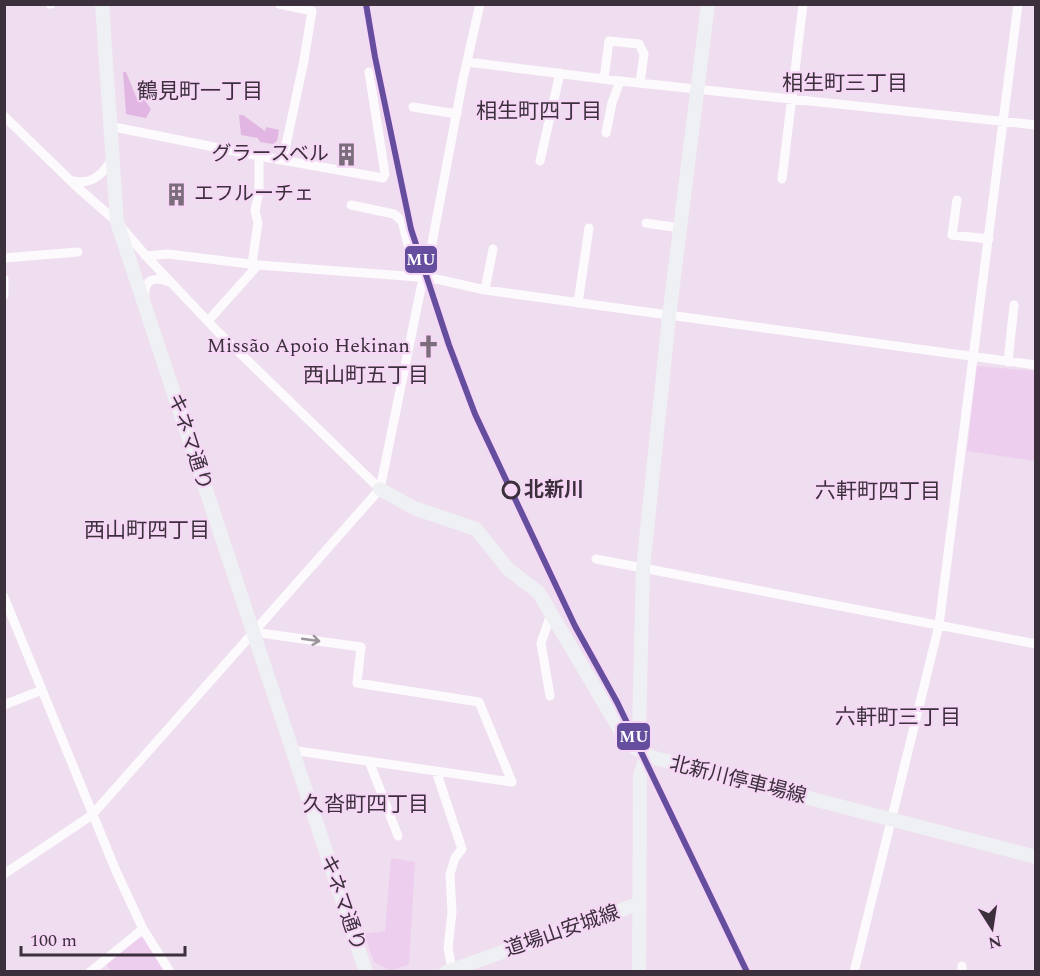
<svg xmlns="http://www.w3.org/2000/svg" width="1040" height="976" font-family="Spectral,'Noto Sans JP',serif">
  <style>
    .green { fill: #eeceee }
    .forest { fill: #e1b6e2 }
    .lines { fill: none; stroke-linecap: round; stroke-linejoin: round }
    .street { stroke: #fdfafd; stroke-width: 9 }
    .secondary { stroke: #eff0f3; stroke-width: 14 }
    .rail-1-casing { stroke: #f6d7f6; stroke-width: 10 }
    .rail-1 { stroke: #654e9e; stroke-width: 6 }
    .oneway { stroke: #9c959c }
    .stop-dot { fill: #f6d7f6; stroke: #3c303c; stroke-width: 3 }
    .labels { text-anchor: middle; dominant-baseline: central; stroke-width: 4.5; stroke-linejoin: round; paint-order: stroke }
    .poi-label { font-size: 20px; fill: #3c303c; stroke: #f6d7f6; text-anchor: end }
    .street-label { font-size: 20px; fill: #3c303c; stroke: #f6d7f6 }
    .stop-label { font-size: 20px; font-weight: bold; fill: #3c303c; stroke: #f6d7f6; text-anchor: start }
    .neighbourhood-label { font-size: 21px; fill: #3c303c; stroke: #f6d7f6 }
    .line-badge { stroke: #f6d7f6; stroke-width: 2 }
    .badge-label { font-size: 16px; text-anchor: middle; font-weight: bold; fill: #fff }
  </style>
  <rect width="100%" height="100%" fill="#efdeef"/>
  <!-- green -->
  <path class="green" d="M977,366L1035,371V461L967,451Z
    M391,858L415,862L409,964L391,971L374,962L364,934L385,931Z
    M140,937L146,939L165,971H111L106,964Z"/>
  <!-- forest -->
  <path class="forest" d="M123,72H126L137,99L143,98L151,109L146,118L126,114Z
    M239,115H243L265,131L266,127L279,130L277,141L273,144L260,142L258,138L241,135Z"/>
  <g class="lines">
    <!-- street -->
    <path class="street" d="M50,4H51
      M279,4L312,11L304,60L283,159
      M467,62L620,81L1036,125
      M604,79L609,41L639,44L644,54L640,83
      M413,107L457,114
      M4,116L77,187L117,222L146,256L217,331L380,489
      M109,126L259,156
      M606,133L612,103L620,81
      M540,161L560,73
      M782,179L803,4
      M70,180C90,186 102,176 112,159
      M957,200L952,235L989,239
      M351,205L394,214L402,221L416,277
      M646,223L680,228
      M146,256L168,254L258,265L432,278L485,290L1036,365
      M4,258L78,252
      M252,264L258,223L255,211L259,191V156L383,178L385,174L369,72
      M432,278L429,259L463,79L480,4
      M4,279V295
      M485,290L493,249
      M145,299C143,281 152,275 169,282
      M578,303L589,228
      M208,321L258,265
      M1008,362L1014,305
      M596,559L1036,644
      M4,597L116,871L143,929L170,972
      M253,632L361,647L357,683L479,702L512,782L291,750
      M550,696L541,643L551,614
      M4,705L42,690
      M369,761L398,836
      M436,771L462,849L455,858L450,874L452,912L448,948L452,969
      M4,874L92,815L380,489L423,278
      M962,966V972
      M90,972L143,929
      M854,972L939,625L1018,4"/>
    <!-- secondary -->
    <path class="secondary" d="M102,4L117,222L366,972
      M380,489L414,508L476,529L508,569L539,593L627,742L647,756L1036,857
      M647,756L639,731L643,569L669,317L708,4
      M446,972L638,904
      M639,972L640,775L647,756"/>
    <defs>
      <path id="rail-1" d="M366,4L375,57L411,229L449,345L475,414L575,626L617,702L747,972"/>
    </defs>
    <!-- rail-1 casing -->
    <use href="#rail-1" class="rail-1-casing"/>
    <!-- rail-1 -->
    <use href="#rail-1" class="rail-1"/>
  </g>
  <!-- one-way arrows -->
  <defs><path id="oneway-shaft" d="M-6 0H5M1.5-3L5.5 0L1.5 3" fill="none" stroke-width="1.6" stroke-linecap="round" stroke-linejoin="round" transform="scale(1.5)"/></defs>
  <use class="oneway" href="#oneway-shaft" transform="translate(311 640) rotate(8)"/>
  <!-- icons -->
  <defs>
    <symbol id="building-bare" viewBox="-9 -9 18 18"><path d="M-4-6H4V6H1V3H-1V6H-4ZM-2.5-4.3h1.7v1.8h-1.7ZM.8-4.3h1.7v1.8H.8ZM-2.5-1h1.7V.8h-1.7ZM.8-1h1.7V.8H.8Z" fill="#7b6d7b" stroke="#f6d7f6" stroke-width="2.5" paint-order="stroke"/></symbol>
    <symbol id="church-bare" viewBox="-9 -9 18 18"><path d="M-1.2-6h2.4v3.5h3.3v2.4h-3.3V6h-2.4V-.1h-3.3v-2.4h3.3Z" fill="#7b6d7b" stroke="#f6d7f6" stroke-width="2.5" paint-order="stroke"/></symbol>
  </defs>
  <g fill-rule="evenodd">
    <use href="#building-bare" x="330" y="138" width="33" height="33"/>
    <use href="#building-bare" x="160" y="178" width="33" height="33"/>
    <use href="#church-bare" x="412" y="330" width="33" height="33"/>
  </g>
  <!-- markers -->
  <circle class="stop-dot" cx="511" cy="490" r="8"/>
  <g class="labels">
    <!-- poi labels -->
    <g class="poi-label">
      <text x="329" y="154">グラースベル</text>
      <text x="194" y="194" text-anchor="start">エフルーチェ</text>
      <text x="410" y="346">Missão Apoio Hekinan</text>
    </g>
    <!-- street labels -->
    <g class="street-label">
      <text transform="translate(190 442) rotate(72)">キネマ通り</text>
      <text transform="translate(738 780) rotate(14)">北新川停車場線</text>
      <text transform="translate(343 903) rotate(71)">キネマ通り</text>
      <text transform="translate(562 931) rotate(-19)">道場山安城線</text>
    </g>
    <!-- stop labels -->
    <g class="stop-label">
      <text x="524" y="490">北新川</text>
    </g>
    <!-- neighbourhood labels -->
    <g class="neighbourhood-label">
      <text x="845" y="84">相生町三丁目</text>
      <text x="200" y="92">鶴見町一丁目</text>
      <text x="539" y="112">相生町四丁目</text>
      <text x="366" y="376">西山町五丁目</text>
      <text x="878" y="492">六軒町四丁目</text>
      <text x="147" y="531">西山町四丁目</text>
      <text x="898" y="718">六軒町三丁目</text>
      <text x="366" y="805">久沓町四丁目</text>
    </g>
  </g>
  <g class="line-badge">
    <rect x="404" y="245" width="34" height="29" rx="6" fill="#654e9e"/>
    <rect x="616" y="722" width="35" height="29" rx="6" fill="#654e9e"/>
  </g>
  <g class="badge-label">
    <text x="421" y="265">MU</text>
    <text x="634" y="742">MU</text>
  </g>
  <!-- border -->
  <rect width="1040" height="976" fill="none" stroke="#3c303c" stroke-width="12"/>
  <!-- north arrow -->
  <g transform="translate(992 928) rotate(168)" stroke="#f6d7f6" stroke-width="4.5" paint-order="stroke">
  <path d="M0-4.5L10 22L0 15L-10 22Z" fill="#3c303c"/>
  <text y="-9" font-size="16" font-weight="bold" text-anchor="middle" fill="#3c303c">N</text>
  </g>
  <!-- scale -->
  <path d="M21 946v9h164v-9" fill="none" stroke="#3c303c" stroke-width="3"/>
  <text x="30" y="946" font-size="18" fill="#3c303c" stroke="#f6d7f6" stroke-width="4.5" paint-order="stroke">100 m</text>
</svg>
